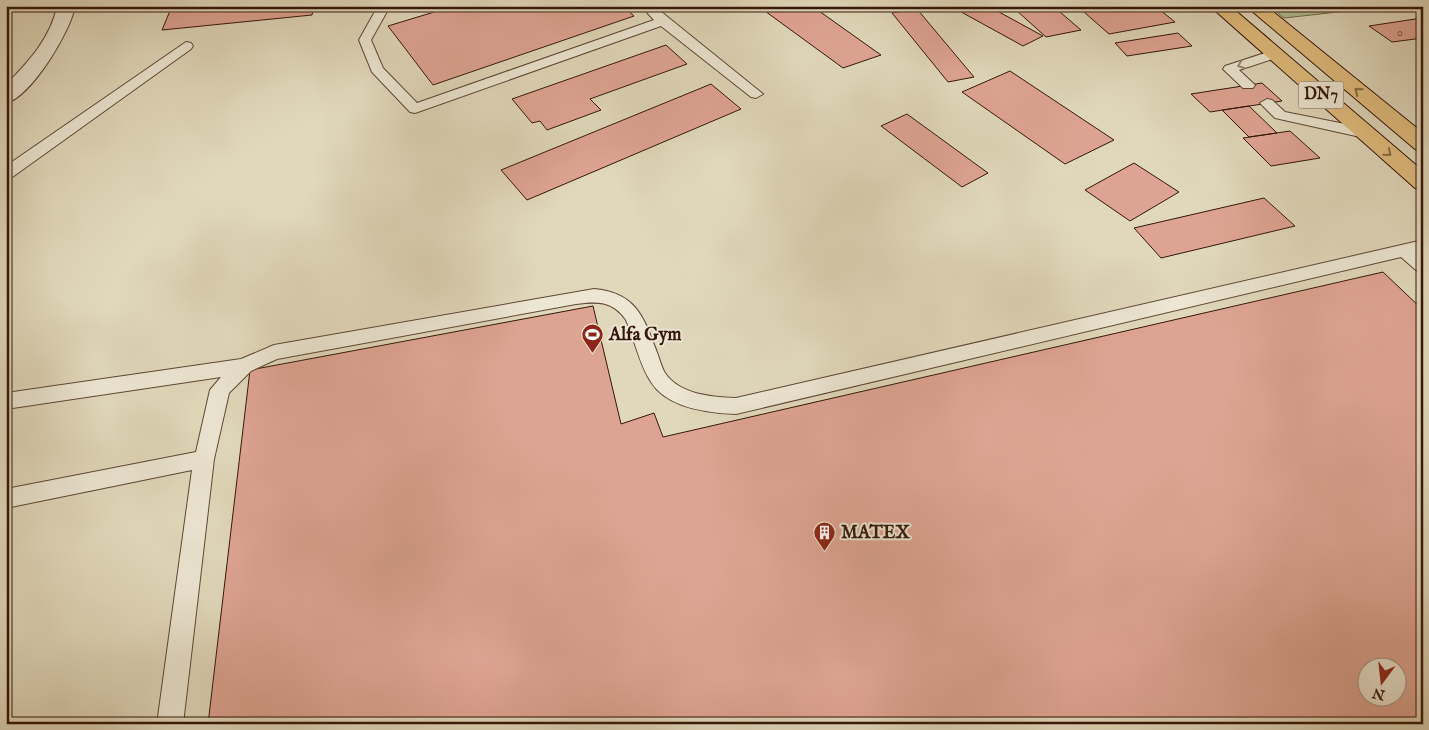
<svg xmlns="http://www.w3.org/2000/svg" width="1429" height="730" font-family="'IM FELL English',serif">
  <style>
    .green { fill: #afbf93; stroke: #726b4e }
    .building { fill: #dea493; stroke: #34170a; fill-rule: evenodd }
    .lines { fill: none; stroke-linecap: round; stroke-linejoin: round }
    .service-casing { stroke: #5f4736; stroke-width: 2 }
    .minor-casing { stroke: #5f4736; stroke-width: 2 }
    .primary-casing { stroke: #34170a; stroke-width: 2 }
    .service { fill: #ece6d3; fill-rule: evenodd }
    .minor { fill: #ece6d3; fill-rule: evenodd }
    .primary { fill: #e0bc7e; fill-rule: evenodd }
    .oneway { stroke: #998979 }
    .oneway2 { stroke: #8a6a44 }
    .labels { text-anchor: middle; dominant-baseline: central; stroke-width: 4; stroke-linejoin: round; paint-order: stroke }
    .far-number-label { font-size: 12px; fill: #5e3a2c }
    .shield { fill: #ece6d3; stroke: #6b5546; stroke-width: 1 }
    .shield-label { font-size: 16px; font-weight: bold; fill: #34170a }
    .poi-label { font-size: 18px; font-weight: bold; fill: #34170a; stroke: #ece6d3; text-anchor: start }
  </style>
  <rect width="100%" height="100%" fill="#e1d8bb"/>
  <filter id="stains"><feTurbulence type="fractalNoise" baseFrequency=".004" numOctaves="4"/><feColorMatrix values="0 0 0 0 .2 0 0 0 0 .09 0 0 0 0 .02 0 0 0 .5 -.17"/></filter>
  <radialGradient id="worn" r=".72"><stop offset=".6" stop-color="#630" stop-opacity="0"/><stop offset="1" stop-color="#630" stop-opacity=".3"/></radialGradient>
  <!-- green -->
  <path class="green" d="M1270,6H1392L1284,18Z"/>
  <!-- building -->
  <path class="building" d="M172,6H314L312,15L162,30Z
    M454,6H623L634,16L433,85L388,26Z
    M758,6H812L881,55L843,68Z
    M957,6H988L1043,36L1023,46L954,8Z
    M1036,6H1053L1081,30L1046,37L1016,10Z
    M1118,6H1155L1175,22L1109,34L1084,12Z
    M917,9L974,77L948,82L892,13Z
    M1422,18L1423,38L1392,42L1369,26Z
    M1178,33L1192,46L1127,56L1115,43Z
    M666,45L687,64L590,99L601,110L547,130L540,121L532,123L512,99Z
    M1010,71L1114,140L1065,164L962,92Z
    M1262,83L1282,101L1210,112L1191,94Z
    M711,84L741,109L527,200L501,170Z
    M1249,106L1277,133L1249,137L1222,110Z
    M907,114L988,173L962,187L881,126Z
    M1290,131L1320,158L1271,166L1243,138Z
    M1134,163L1179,192L1130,221L1085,190Z
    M1264,198L1295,226L1161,258L1134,228Z
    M1383,272L1423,310V724H208L250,370L593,306L621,424L654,413L663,437ZM1366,668H1396V698H1366Z"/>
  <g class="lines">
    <defs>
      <path id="service" d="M378,6H390L371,40L383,68L417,103L654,20L641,6H654L763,94L756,98L751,97L661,26L415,113L410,112L372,72L359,40Z
        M186,42L191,43L193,46L191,49L11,178L6,179V166Z
        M1274,50L1279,51L1281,54L1279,57L1239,70L1255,85L1253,88H1243L1223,69L1225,66Z
        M1267,99L1272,100L1285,112L1365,128L1372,133L1365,138L1275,118L1260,103Z
        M1423,240V252L1418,253L1423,257V273L1417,271L1401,257L736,414C708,413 667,408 651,382C639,364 635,340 626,320C613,301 598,301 576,304L277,359L251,371L229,393L214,459L183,724H157L192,470L6,508V489L196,452L210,390L221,377L6,409V393L241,359L274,345L594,289C638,293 644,319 658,355C660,361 662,368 665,373C680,395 713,397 736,398Z"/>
      <path id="minor" d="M57,6H75C71,31 31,97 6,103V85C28,62 51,38 57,6Z"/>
      <path id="primary" d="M1210,6H1230L1423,171V190L1415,188Z
        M1246,6H1266L1423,133V151L1415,149Z"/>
    </defs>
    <!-- service casing -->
    <use href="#service" class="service-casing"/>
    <!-- minor casing -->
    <use href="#minor" class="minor-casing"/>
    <!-- primary casing -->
    <use href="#primary" class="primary-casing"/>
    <!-- service -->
    <use href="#service" class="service"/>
    <!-- minor -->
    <use href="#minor" class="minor"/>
    <!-- primary -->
    <use href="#primary" class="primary"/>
  </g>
  <!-- one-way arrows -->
  <defs><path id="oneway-chevron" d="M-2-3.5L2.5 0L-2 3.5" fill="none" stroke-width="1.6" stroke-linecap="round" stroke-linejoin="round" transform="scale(1.25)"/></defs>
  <use class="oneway" href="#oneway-chevron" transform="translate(1241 65) rotate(160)"/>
  <g class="oneway2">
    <use href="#oneway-chevron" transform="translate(1358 91) rotate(-141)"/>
    <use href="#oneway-chevron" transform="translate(1388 153) rotate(41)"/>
  </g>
  <!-- icons -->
  <defs>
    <symbol id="stadium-pin" viewBox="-11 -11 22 30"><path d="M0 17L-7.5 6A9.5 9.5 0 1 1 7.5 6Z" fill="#8f2418" stroke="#ece6d3"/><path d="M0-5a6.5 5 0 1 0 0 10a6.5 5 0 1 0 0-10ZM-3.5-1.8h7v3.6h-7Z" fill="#fff"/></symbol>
    <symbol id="building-pin" viewBox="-11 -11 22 30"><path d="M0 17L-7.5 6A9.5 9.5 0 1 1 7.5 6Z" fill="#8f2418" stroke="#ece6d3"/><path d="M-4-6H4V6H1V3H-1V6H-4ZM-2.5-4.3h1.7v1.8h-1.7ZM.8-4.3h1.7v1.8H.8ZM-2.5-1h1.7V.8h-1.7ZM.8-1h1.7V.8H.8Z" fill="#fff"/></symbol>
  </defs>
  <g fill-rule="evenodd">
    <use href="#stadium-pin" x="580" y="322" width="25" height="34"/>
    <use href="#building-pin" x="812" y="520" width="25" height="34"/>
  </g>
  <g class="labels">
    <!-- far-number labels -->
    <g class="far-number-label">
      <text x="1400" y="32">0</text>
    </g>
    <!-- shield labels -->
    <rect class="shield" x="1298.5" y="81.5" width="45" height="27" rx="4"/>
    <g class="shield-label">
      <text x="1321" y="95">DN7</text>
    </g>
    <!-- poi labels -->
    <g class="poi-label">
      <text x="609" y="335">Alfa Gym</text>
      <text x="841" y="533">MATEX</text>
    </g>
  </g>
  <!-- margin -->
  <rect width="1429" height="730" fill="none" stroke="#e1d8bb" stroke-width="25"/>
  <rect x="8" y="8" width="1414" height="715" fill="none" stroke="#34170a" stroke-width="2.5"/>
  <rect x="12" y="12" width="1404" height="705" fill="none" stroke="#34170a"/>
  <!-- north arrow -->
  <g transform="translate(1382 682) rotate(195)"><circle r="24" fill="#ece6d3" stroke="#a29383"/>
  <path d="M0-4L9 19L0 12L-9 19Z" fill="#8f2418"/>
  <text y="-8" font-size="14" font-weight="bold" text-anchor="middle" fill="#34170a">N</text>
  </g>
  <rect width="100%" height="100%" filter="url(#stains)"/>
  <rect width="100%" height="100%" fill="url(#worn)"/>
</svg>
